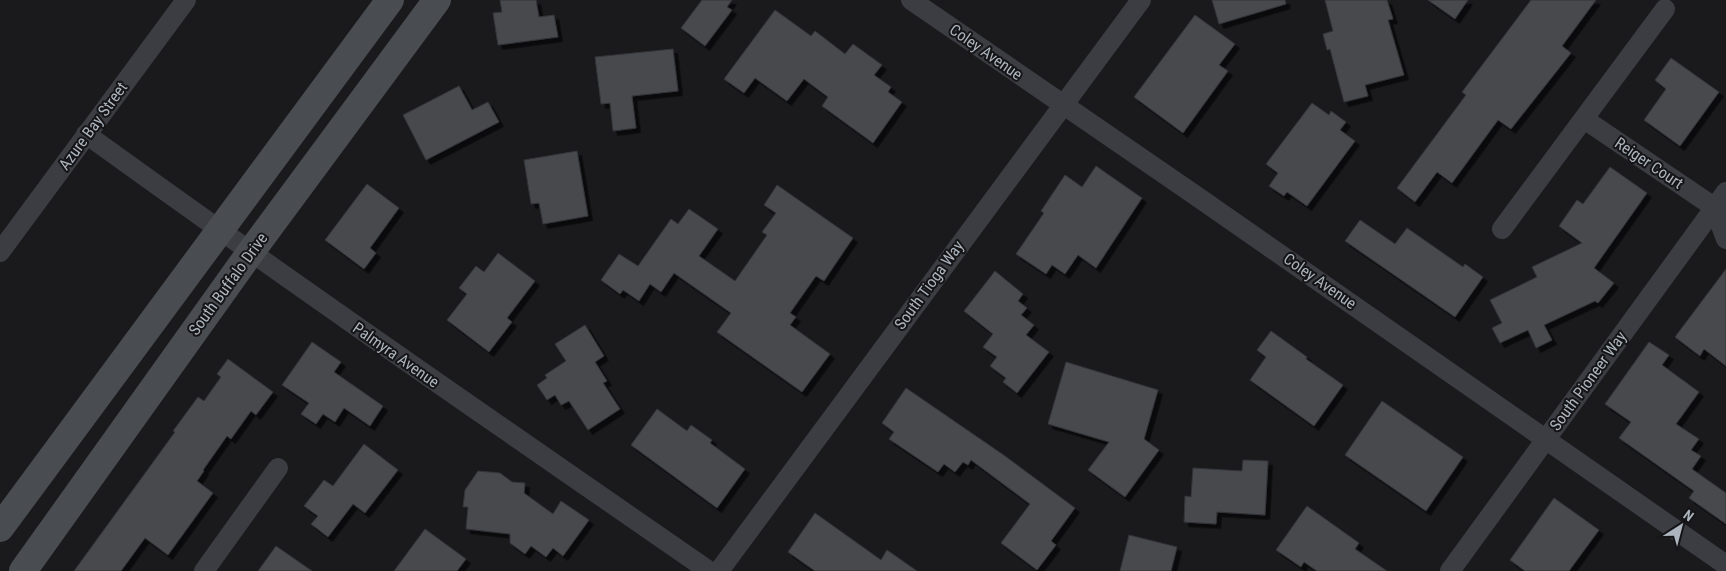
<svg xmlns="http://www.w3.org/2000/svg" width="1726" height="571" font-family="'Roboto Condensed',sans-serif">
  <style>
    .building { fill: #46494d; stroke: #343539; filter: url(#shadow) }
    .lines { fill: none; stroke-linecap: round; stroke-linejoin: round }
    .street { stroke: #3b3d42; stroke-width: 20 }
    .secondary { stroke: #494d52; stroke-width: 28 }
    .labels { text-anchor: middle; dominant-baseline: central; stroke-width: 4; stroke-linejoin: round; paint-order: stroke }
    .street-label { font-size: 16px; fill: #acb4bd; stroke: #151518 }
  </style>
  <defs>
    <filter id="shadow"><feDropShadow dx="4.5" dy="4.5" stdDeviation="0" flood-color="#0009"/></filter>
  </defs>
  <rect width="100%" height="100%" fill="#1a1a1d"/>
  <!-- building -->
  <path class="building" d="M500,0H536L539,17L554,15L558,37L498,45L493,13L502,12Z
    M702,0H732L727,7L732,10L705,46L681,28Z
    M1212,0H1285L1286,4L1219,24Z
    M1325,0H1387L1393,19L1388,20L1404,75L1365,85L1368,96L1344,102L1330,49L1327,50L1323,34L1333,31Z
    M1428,0H1468L1455,19Z
    M1531,0H1596L1562,46L1571,53L1511,129L1498,120L1452,183L1437,172L1415,202L1397,188L1466,95L1462,92Z
    M775,10L811,36L815,31L845,54L853,44L882,65L874,75L891,87L888,92L902,102L873,143L822,106L828,97L804,79L787,101L755,78L744,93L724,79Z
    M1195,15L1235,44L1219,65L1228,71L1183,133L1134,97Z
    M673,49L678,91L632,96L636,128L613,131L610,103L601,104L595,57Z
    M1671,58L1719,92L1680,146L1644,120L1666,89L1655,80Z
    M459,86L472,110L488,102L499,122L426,160L403,115Z
    M1312,103L1329,115L1331,111L1346,122L1340,130L1355,141L1307,206L1287,192L1284,196L1269,186L1278,173L1266,164Z
    M577,151L588,216L543,224L539,203L531,204L524,160Z
    M1096,166L1142,198L1096,268L1078,255L1065,274L1052,265L1046,274L1016,254L1044,213L1041,211L1065,175L1082,187Z
    M1610,167L1647,193L1594,268L1614,283L1598,303L1595,301L1544,325L1552,340L1536,348L1528,330L1500,343L1492,328L1502,323L1490,300L1537,277L1532,267L1582,243L1559,226L1577,200L1583,204Z
    M367,184L399,208L370,248L376,253L364,269L325,240Z
    M777,185L853,238L824,281L816,276L790,313L796,317L790,325L830,354L802,392L717,332L731,313L674,273L661,292L650,284L639,301L623,290L620,294L601,280L619,254L638,266L671,219L678,224L689,209L718,229L699,256L735,281L767,235L762,232L776,213L764,205Z
    M1360,220L1395,244L1407,228L1463,267L1465,264L1483,277L1455,317L1345,241Z
    M498,253L535,281L507,318L512,322L489,352L447,320L467,294L459,288L476,266L484,272Z
    M1726,269V366L1704,349L1700,356L1675,337Z
    M995,271L1023,294L1018,301L1027,308L1021,315L1034,325L1026,335L1049,352L1017,393L1003,382L1006,378L990,366L997,357L983,347L993,334L964,311Z
    M585,325L604,356L595,362L607,381L603,383L620,409L588,430L569,401L561,405L555,395L547,400L537,385L547,378L545,375L566,361L555,344Z
    M1271,331L1307,357L1306,359L1343,385L1314,426L1250,380L1266,357L1257,350Z
    M312,342L341,362L334,372L383,406L370,426L344,408L335,422L323,414L316,424L301,414L309,403L282,385Z
    M1649,342L1669,355L1662,365L1699,392L1676,424L1699,439L1691,450L1701,456L1692,469L1726,493V524L1689,498L1694,491L1619,438L1631,422L1605,404Z
    M228,359L273,392L256,415L251,411L231,439L227,436L203,470L204,471L197,481L213,493L168,555L145,538L121,571H74L175,432L173,431L198,397L204,401L221,377L217,374Z
    M1066,362L1158,390L1144,439L1159,450L1125,497L1088,470L1109,442L1048,424Z
    M906,388L1005,456L1075,508L1051,541L1056,545L1037,570L1001,543L1030,504L971,460L968,465L963,462L955,472L944,464L938,472L889,439L894,432L882,423Z
    M1382,401L1463,457L1426,511L1345,455Z
    M657,409L687,431L691,425L712,440L710,443L745,469L717,508L631,445Z
    M364,444L398,470L365,513L353,504L328,537L311,524L318,516L304,506L324,480L333,486Z
    M1243,460L1268,461L1265,515L1217,512L1216,524L1184,522L1185,496L1191,497L1193,468L1242,471Z
    M478,471L500,473L512,482L525,483L524,493L553,514L561,501L589,520L563,556L553,548L546,557L531,546L525,554L510,543V534L466,529L468,507H463L465,490Z
    M1554,498L1599,530L1569,571H1525L1510,560Z
    M1307,506L1359,543L1355,549L1387,571H1317L1304,562L1301,567L1276,550Z
    M815,513L881,560L887,550L917,571H815L788,552Z
    M425,529L466,559L457,571H394Z
    M1129,535L1177,547L1171,571H1120Z
    M276,546L312,571H258Z"/>
  <g class="lines">
    <!-- street -->
    <path class="street" d="M911,0L1192,193L1726,565
      M1584,119L1714,207L1726,208
      M86,134C292,283 501,427 709,571
      M1714,207L1726,239
      M1502,229L1665,9
      M0,252L186,0
      M204,571L278,468
      M719,571L1141,0
      M1450,571L1726,192"/>
    <!-- secondary -->
    <path class="secondary" d="M0,528L390,0
      M23,571L250,253L437,0"/>
  </g>
  <g class="labels">
    <!-- street labels -->
    <g class="street-label">
      <text transform="translate(986 52) rotate(35)">Coley Avenue</text>
      <text transform="translate(93 126) rotate(-54)">Azure Bay Street</text>
      <text transform="translate(1649 163) rotate(34)">Reiger Court</text>
      <text transform="translate(1320 281) rotate(35)">Coley Avenue</text>
      <text transform="translate(228 284) rotate(-54)">South Buffalo Drive</text>
      <text transform="translate(929 285) rotate(-54)">South Tioga Way</text>
      <text transform="translate(396 355) rotate(35)">Palmyra Avenue</text>
      <text transform="translate(1588 381) rotate(-54)">South Pioneer Way</text>
    </g>
  </g>
  <!-- north arrow -->
  <g transform="translate(1681 526) rotate(36)" stroke="#151518" stroke-width="4" paint-order="stroke">
  <path d="M0-4L9 19L0 12L-9 19Z" fill="#acb4bd"/>
  <text y="-8" font-size="14" font-weight="bold" text-anchor="middle" fill="#acb4bd">N</text>
  </g>
</svg>
